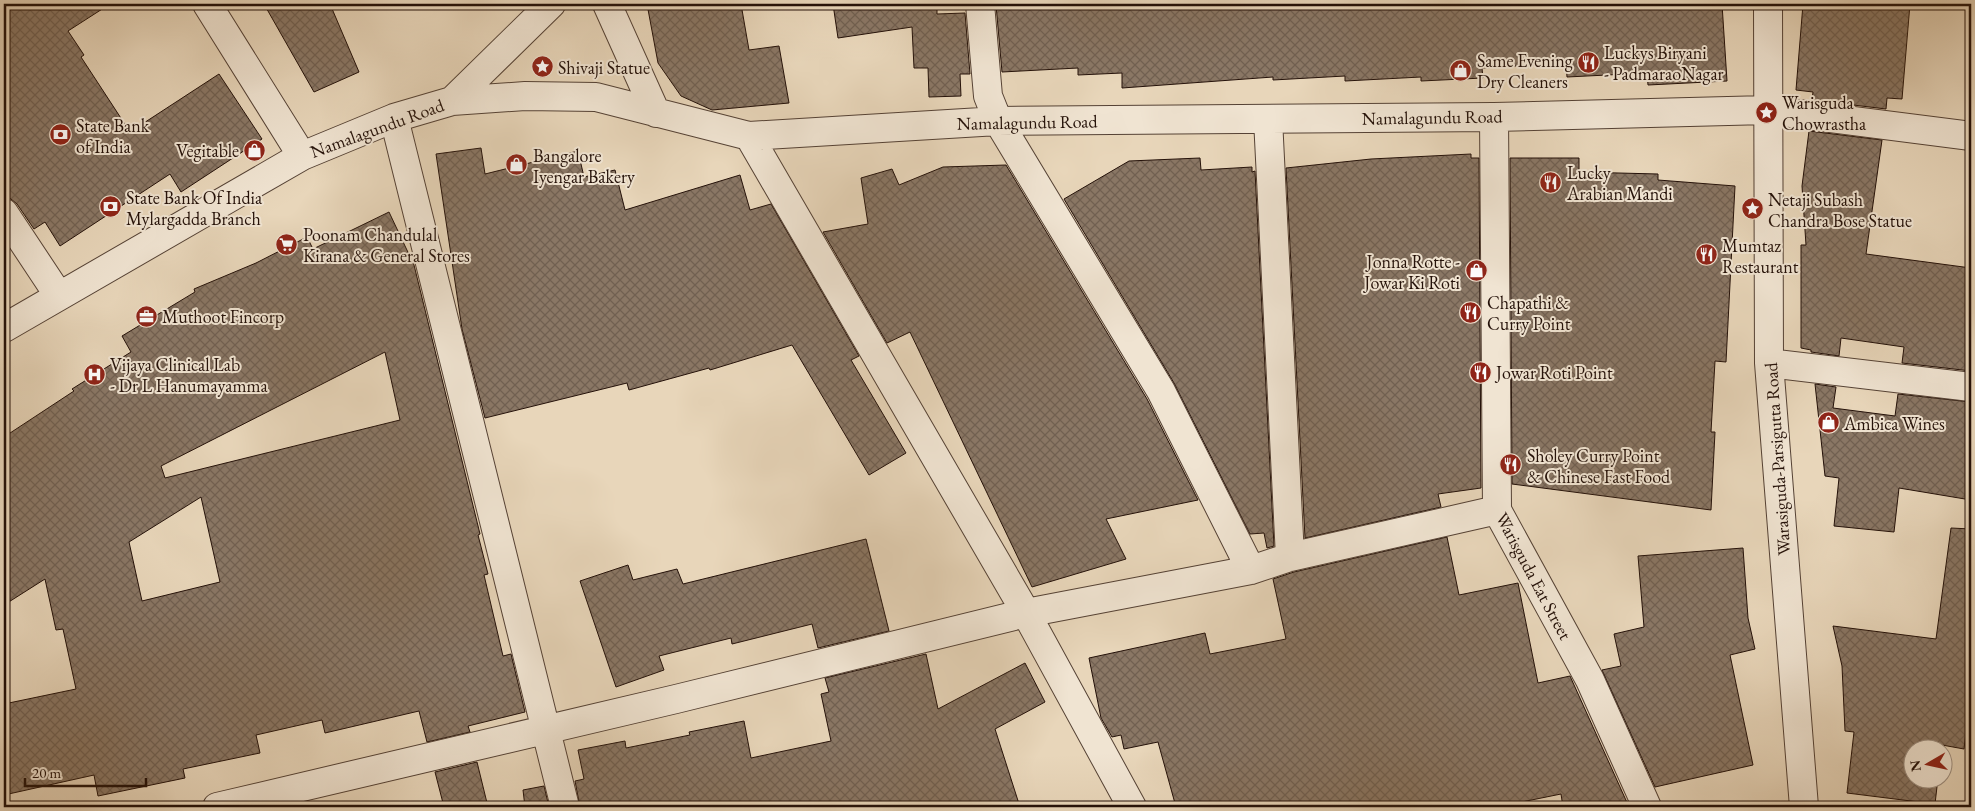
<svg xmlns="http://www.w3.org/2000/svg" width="1975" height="811" font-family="'EB Garamond',serif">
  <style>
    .building { fill: url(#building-cross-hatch); stroke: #241109; fill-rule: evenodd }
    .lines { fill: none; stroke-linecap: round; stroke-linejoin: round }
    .minor-casing { stroke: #554235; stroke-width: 30 }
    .minor { stroke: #f0e4d2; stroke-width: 28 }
    .labels { text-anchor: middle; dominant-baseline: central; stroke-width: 4; stroke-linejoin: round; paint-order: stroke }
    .poi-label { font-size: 18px; fill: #241109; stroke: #f0e4d2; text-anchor: start }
    .street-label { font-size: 18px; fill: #241109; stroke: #f0e4d2 }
  </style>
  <defs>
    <pattern id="building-cross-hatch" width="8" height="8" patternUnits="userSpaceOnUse" patternTransform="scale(1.25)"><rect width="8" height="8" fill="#8a7765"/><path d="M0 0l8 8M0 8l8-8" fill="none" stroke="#716051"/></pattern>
  </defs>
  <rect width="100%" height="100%" fill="#e8d6ba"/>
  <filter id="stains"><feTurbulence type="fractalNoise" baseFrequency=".004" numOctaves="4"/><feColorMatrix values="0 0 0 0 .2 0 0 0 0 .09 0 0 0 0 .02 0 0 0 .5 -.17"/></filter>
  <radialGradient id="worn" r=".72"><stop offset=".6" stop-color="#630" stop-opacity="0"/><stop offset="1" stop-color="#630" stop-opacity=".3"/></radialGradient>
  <!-- building -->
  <path class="building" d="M4,4H110L68,31L84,55L81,57L130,132L219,74L262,139L181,192L170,174L60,246L45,222L34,229L17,204L11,199L4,197Z
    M264,4H330L359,72L314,92Z
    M647,4H741L749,50L779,46L789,103L712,110L681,96L658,63Z
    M833,4H937V14L965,13L970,74H960L961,96L929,97L928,68H914L912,27L838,38Z
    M1028,4H1722L1727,81L1648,85L1647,73L1567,77L1566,63L1482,68L1483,78L1421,81V77L1345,81V76L1273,80V77L1122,88V73L1078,75V68L1002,72L996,5Z
    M1803,4H1910L1902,99L1887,98L1886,109L1812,100L1813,92L1796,90Z
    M1809,131L1882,140L1866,254L1971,268V371L1902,363L1904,347L1841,338L1839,356L1811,352V350L1801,348V245H1806L1802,186Z
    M481,148L485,174L578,151L584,177L615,170L625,210L740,175L750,210L771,204L859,356L851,360L906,453L869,475L792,345L710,370L709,368L629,390L627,383L485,418L462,329L436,154Z
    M1471,154V158H1479L1481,488L1438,494L1441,507L1305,538L1286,168L1371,159Z
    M1200,158L1201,170L1252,167V172L1255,171L1274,546L1267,548L1264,533L1250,534L1174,383L1064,199L1129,161Z
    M1510,158H1579V172L1658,174V180L1735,186L1726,362L1715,361L1711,432H1715L1711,510L1512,484Z
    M1006,165L1147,399L1198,500L1106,519L1126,559L1032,587L910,332L887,343L823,232L868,224L861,178L892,169L899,185L943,167Z
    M389,212L414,265L480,534L478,535L488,574L484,575L503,656L511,654L525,712L468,726L470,732L427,742L419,711L325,733L322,720L256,735L260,753L183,769L185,778L98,796L94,775L4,795V704L76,689L63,629L56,630L45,579L4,605V437L74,391L72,389L131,352L122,336L195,292L194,289L256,263L307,237L313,249ZM385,352L400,420L165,478L161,466ZM201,497L220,582L142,601L129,542Z
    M1815,384L1836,387L1833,408L1895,416L1898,394L1971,402V500L1899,488L1894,532L1834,526L1839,478L1825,476Z
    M1951,528L1971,529V690L1964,749L1942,745L1941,748H1912V778H1938L1935,804L1847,793L1854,732L1845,731L1842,666L1833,626L1936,639Z
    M1447,537L1459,595L1518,583L1538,683L1570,676L1629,807H1563L1561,794L1497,807H1176L1158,742L1124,749L1121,735L1112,737L1101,718L1089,658L1205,633L1210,654L1286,639L1273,579L1294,572Z
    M866,539L889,631L818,648L812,624L732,644L731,638L659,656L664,670L616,687L580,581L628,565L633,580L677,569L683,584Z
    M1743,548L1748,618L1755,649L1730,655L1753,765L1655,787L1602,670L1621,666L1614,634L1644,627L1638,556Z
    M926,654L938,709L1025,663L1045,702L995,729L1020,807H580L575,781L584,779L578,750L625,741L626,748L690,735L689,732L744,721L751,758L831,741L821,694L829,692L825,678Z
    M477,762L488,807H444L435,772Z
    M544,786L549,807H525L523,790Z"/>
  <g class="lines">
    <defs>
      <path id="minor" d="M207,4L302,156
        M607,4L656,113
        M980,4L988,96L998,121L1161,391L1251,570
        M1768,4L1769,363L1804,807
        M452,101L551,4
        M1494,117L1497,510L1590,680L1647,807
        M394,118L565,807
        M1268,119L1290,557
        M749,136L1026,613L1132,807
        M4,213L59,296
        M4,328L302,156L394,118L452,101L525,96L596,97L749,136L998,121L1494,117L1767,110L1971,136
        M1769,363L1971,387
        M217,807L676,699L1026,613L1251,570L1290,557L1497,510"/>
    </defs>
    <!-- minor casing -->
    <use href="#minor" class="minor-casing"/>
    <!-- minor -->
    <use href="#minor" class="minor"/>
  </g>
  <!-- icons -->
  <defs>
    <symbol id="restaurant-disc" viewBox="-11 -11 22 22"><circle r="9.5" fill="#8f2418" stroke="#f0e4d2"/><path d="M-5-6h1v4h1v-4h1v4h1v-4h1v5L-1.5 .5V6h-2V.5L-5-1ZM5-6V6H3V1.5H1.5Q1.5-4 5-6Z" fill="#fff"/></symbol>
    <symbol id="sight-disc" viewBox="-11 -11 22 22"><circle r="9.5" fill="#8f2418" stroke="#f0e4d2"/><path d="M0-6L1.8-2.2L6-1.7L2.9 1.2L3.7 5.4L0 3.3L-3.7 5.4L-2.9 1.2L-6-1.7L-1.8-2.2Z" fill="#fff"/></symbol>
    <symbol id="shop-disc" viewBox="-11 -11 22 22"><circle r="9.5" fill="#8f2418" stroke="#f0e4d2"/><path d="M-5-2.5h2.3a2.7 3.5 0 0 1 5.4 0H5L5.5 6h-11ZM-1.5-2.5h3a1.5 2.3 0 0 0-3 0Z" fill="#fff"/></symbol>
    <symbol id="bank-disc" viewBox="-11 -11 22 22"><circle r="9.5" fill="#8f2418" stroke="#f0e4d2"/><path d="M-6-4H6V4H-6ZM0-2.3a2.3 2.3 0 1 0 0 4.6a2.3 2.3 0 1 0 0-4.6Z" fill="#fff"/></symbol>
    <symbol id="supermarket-disc" viewBox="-11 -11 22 22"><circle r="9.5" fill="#8f2418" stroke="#f0e4d2"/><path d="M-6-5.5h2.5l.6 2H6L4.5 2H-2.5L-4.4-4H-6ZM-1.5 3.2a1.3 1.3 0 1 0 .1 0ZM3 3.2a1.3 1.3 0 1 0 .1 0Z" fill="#fff"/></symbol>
    <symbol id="office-disc" viewBox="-11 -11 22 22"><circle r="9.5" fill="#8f2418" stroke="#f0e4d2"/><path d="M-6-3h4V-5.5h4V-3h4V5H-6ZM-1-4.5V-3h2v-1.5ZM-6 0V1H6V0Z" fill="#fff"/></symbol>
    <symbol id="hospital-disc" viewBox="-11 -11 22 22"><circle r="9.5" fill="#8f2418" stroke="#f0e4d2"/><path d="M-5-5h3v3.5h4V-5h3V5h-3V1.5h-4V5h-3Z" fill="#fff"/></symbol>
  </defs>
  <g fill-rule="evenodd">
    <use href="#restaurant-disc" x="1576" y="50" width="25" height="25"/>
    <use href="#sight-disc" x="530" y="54" width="25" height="25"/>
    <use href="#shop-disc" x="1448" y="58" width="25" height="25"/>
    <use href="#sight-disc" x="1754" y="100" width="25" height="25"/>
    <use href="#bank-disc" x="48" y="122" width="25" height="25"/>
    <use href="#shop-disc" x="242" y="138" width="25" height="25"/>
    <use href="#shop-disc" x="504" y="152" width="25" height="25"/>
    <use href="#restaurant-disc" x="1538" y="170" width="25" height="25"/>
    <use href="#bank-disc" x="98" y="194" width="25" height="25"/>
    <use href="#sight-disc" x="1740" y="196" width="25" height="25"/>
    <use href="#supermarket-disc" x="274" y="232" width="25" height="25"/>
    <use href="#restaurant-disc" x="1694" y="242" width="25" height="25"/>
    <use href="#shop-disc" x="1464" y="258" width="25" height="25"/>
    <use href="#restaurant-disc" x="1458" y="300" width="25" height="25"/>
    <use href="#office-disc" x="134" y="304" width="25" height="25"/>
    <use href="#restaurant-disc" x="1468" y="360" width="25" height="25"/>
    <use href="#hospital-disc" x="82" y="362" width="25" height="25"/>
    <use href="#shop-disc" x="1816" y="410" width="25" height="25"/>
    <use href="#restaurant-disc" x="1498" y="452" width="25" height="25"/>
  </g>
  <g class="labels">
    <!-- poi labels -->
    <g class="poi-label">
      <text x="1604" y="52">Luckys Biryani<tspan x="1604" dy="21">- PadmaraoNagar</tspan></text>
      <text x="1477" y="60">Same Evening<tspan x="1477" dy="21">Dry Cleaners</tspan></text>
      <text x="558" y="67">Shivaji Statue</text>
      <text x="1782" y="102">Warisguda<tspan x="1782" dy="21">Chowrastha</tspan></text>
      <text x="76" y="125">State Bank<tspan x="76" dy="21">of India</tspan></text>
      <text x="239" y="150" text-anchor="end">Vegitable</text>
      <text x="533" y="155">Bangalore<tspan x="533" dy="21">Iyengar Bakery</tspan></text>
      <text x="1567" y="172">Lucky<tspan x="1567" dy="21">Arabian Mandi</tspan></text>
      <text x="126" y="197">State Bank Of India<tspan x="126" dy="21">Mylargadda Branch</tspan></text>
      <text x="1768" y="199">Netaji Subash<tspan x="1768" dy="21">Chandra Bose Statue</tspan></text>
      <text x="303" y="234">Poonam Chandulal<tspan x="303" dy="21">Kirana &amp; General Stores</tspan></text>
      <text x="1722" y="245">Mumtaz<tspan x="1722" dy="21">Restaurant</tspan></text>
      <text x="1460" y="261" text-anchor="end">Jonna Rotte -<tspan x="1460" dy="21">Jowar Ki Roti</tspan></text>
      <text x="1487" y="302">Chapathi &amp;<tspan x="1487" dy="21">Curry Point</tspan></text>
      <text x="162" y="316">Muthoot Fincorp</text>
      <text x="110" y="364">Vijaya Clinical Lab<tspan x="110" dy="21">- Dr L Hanumayamma</tspan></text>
      <text x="1496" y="372">Jowar Roti Point</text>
      <text x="1844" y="423">Ambica Wines</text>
      <text x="1527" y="455">Sholey Curry Point<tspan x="1527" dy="21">&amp; Chinese Fast Food</tspan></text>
    </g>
    <!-- street labels -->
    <g class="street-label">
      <text transform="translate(1432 117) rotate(-1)">Namalagundu Road</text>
      <text transform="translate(1027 122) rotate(-1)">Namalagundu Road</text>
      <text transform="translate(377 128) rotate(-20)">Namalagundu Road</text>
      <text transform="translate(1777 459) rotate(-94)">Warasiguda-Parsigutta Road</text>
      <text transform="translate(1534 576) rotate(62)">Warisguda Eat Street</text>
    </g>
  </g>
  <!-- margin -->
  <rect width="1975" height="811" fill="none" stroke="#e8d6ba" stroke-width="20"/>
  <rect x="5" y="5" width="1965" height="801" fill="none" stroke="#241109" stroke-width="2.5"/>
  <rect x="10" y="10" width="1955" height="791" fill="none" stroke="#241109"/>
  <!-- north arrow -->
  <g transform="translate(1928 764) rotate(261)"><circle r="24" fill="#f0e4d2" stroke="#9e9082"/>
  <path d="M0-4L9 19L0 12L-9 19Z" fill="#8f2418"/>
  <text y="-8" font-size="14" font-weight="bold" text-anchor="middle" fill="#241109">N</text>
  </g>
  <!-- scale -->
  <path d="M25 778v8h121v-8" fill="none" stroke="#241109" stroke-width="2.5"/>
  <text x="32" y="778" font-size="15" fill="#241109" stroke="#f0e4d2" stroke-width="4" paint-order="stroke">20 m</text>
  <rect width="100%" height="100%" filter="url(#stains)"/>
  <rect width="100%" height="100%" fill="url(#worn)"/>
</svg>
